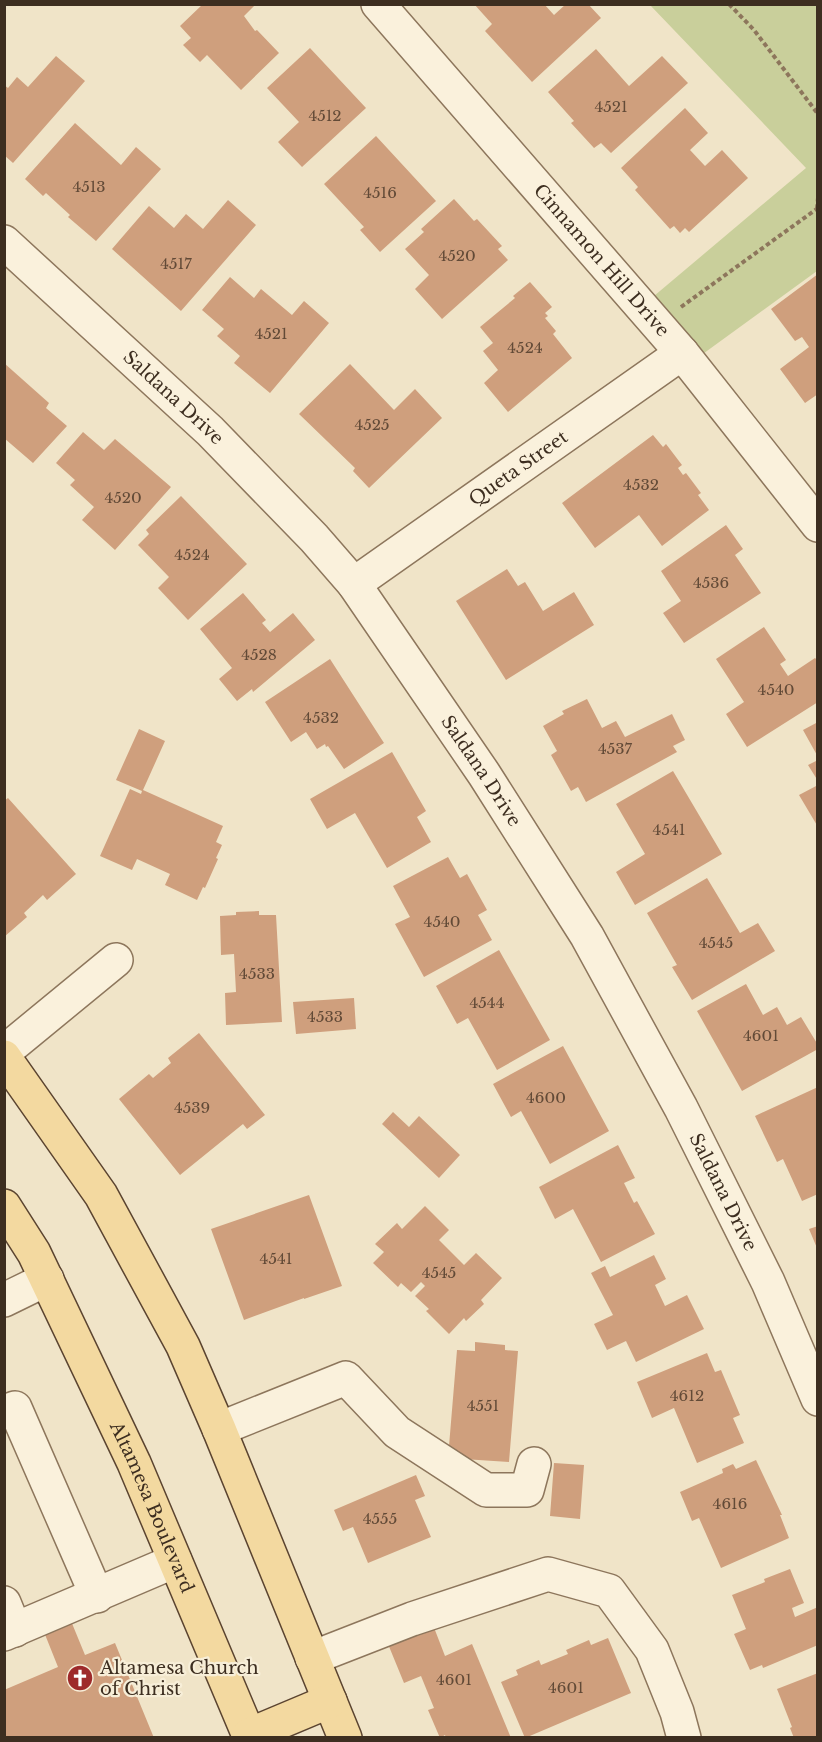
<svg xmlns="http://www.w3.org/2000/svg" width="822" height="1742" font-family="'Libre Baskerville',serif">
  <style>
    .green { fill: #c9cf9b }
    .building { fill: #cf9f7d }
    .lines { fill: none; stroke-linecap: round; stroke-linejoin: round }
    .minor-casing { stroke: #8d765c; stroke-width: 36 }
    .major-casing { stroke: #5b4430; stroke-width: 36 }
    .path { stroke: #8d765c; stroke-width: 4; stroke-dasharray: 4.5 3; stroke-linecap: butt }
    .minor { stroke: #faf1dc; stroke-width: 33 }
    .major { stroke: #f3d9a0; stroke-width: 33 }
    .labels { text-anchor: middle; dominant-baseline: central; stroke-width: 4.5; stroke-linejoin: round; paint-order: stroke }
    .number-label { font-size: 15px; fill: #624a37 }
    .street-label { font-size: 18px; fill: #3d2e20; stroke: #f7eed8 }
    .poi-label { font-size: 18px; fill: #3d2e20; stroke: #f7eed8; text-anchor: start }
  </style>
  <rect width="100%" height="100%" fill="#f0e4c8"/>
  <!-- green -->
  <path class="green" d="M650,5H817V271L700,356L654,296L806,168Z"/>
  <!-- building -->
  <path class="building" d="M203,4H256L244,16L255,31L257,30L279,53L241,90L207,55L200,62L183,45L191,38L180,26Z
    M474,4H544L554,15L566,4H588L601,18L532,82L485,31L492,24Z
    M310,48L366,108L302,167L278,142L299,122L267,88Z
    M596,49L629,86L662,56L688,83L611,153L601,143L594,148L571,123L574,121L548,92Z
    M56,56L85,81L13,163L4,155V85L8,88L17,77L28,87Z
    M685,108L708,133L690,150L705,166L722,150L748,178L689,232L685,228L680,233L674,226L670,229L635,190L638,187L621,168Z
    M75,123L121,165L136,147L161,169L96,241L68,217L70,215L46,193L43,196L25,179Z
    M376,136L436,201L380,252L360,230L364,227L324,184Z
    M454,199L474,221L477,219L502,246L498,249L508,260L442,319L415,289L429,275L405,249L424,232L421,229Z
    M228,200L256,225L181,311L112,249L149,206L174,228L186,214L203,229Z
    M818,274V394L805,403L780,369L809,347L802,337L795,341L771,309Z
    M230,277L254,298L261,289L292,315L304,301L329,323L270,393L234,363L240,356L217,336L224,329L202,310Z
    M530,282L552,307L545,313L548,316L545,318L556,331L553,334L572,358L508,412L484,383L498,370L483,351L493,343L480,327L515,298L513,296Z
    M4,363L49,403L46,408L67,426L33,463L4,438Z
    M350,364L394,410L415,389L442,418L369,488L353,471L355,468L299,414Z
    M83,432L104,450L115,439L171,487L115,550L82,520L94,507L70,485L75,480L56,463Z
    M653,435L663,447L666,444L682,465L678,468L683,475L686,473L701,493L698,495L709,510L662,546L639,515L595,548L562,503Z
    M181,496L247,564L188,620L158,588L169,577L138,545L149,534L146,530Z
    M726,525L743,549L735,555L761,593L684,643L663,613L681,601L661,571Z
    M507,569L518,586L525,582L543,611L574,592L594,625L506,680L456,601Z
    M243,593L266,620L262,623L270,632L293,613L315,640L253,692L252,689L237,701L219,679L232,668L200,629Z
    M764,627L786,660L780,664L788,676L815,658L818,661V702L747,747L726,714L744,702L716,659Z
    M330,659L384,743L344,769L328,746L326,747L325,744L317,749L306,732L291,742L265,702Z
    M587,699L602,728L616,721L625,737L672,714L685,740L673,746L677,752L586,802L578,787L571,791L551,755L557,751L543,726L564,714L562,711Z
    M818,722V757L803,730Z
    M139,729L165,741L143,790L223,826L216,842L222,845L216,858L218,859L205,888L203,887L197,900L165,885L170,874L137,859L132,870L100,856L130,789L141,794L142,791L116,780Z
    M392,752L426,811L417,817L431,842L387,868L355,813L327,829L310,799Z
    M818,760V781L808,765Z
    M673,771L722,854L635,905L616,872L645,854L616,804Z
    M818,785V827L799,795Z
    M8,798L76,874L47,900L43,895L24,913L27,917L4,937V801Z
    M448,857L460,878L467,874L487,910L478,915L492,940L424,977L395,924L410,917L393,886Z
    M707,878L740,933L758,923L775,951L692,1000L672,967L677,965L647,913Z
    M259,911V915H276L282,1022L226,1025L225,993L236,992L234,954L221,955L220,916L236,915V912Z
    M499,950L550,1040L497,1070L468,1018L457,1024L436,986Z
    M746,984L763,1015L777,1007L787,1025L801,1017L818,1045V1049L742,1091L697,1011Z
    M354,998L356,1029L296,1034L293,1002Z
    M199,1033L265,1115L247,1129L243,1124L180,1175L119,1099L149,1074L153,1078L171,1063L168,1058Z
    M563,1046L609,1131L550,1164L521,1111L511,1117L493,1084Z
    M818,1087V1194L802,1201L783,1159L777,1162L755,1116Z
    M393,1112L409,1127L419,1116L460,1155L439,1178L382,1124Z
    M618,1145L635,1178L624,1183L634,1203L637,1201L655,1234L601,1262L573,1209L555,1219L539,1187Z
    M309,1195L342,1286L304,1299V1298L244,1320L211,1229Z
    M425,1206L449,1230L439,1240L464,1265L476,1253L502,1278L481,1300L484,1304L466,1321L464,1318L449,1334L426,1311L429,1309L415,1296L425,1286L421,1282L411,1292L401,1283L398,1287L373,1263L384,1252L375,1244L397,1223L402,1229Z
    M818,1226V1248H817L809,1229Z
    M654,1255L666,1279L655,1285L665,1306L687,1295L704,1329L636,1362L626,1341L607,1350L594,1324L613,1315L591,1273L605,1266L610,1277Z
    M475,1342L505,1345V1350L518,1351L509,1462L448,1458L457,1350L475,1351Z
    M707,1353L715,1372L721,1370L740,1415L733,1418L744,1443L697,1463L674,1408L652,1418L637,1382Z
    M756,1460L782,1515H780L789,1538L721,1568L699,1518L692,1521L680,1492L723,1473L722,1469L733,1464L736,1469Z
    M554,1463L584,1465L580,1519L550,1516Z
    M416,1475L425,1496L415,1500L431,1537L368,1563L353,1527L343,1531L334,1510Z
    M790,1569L804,1603L792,1608L795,1617L818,1607V1645L763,1668L762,1665L750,1670L734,1634L746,1629L732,1595L765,1582L764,1579Z
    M71,1621L85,1655L115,1643L154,1738H4V1690L58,1667L44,1632Z
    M433,1625L445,1656L472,1644L511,1738H446L445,1735L440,1738L428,1710L434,1708L421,1676L404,1683L388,1644Z
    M608,1638L631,1693L525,1738L501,1682L518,1675L516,1670L539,1660L541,1665L568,1654L566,1650L589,1640L591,1645Z
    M818,1673V1738H794L790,1728L792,1727L777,1689Z"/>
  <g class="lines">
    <defs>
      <g id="minor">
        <path id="s1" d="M378,4L682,353L818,525"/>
        <path id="s2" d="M4,242L210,431L314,538L354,584L484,774L587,936L681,1108L768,1282L818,1399"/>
        <path id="s3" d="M354,584L682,353"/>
        <path d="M4,1052L116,960"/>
        <path d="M4,1300L47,1279"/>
        <path d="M4,1412L15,1408L97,1596"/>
        <path d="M219,1429L346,1378L397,1432L486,1490H527L534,1464"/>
        <path d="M4,1603L15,1630"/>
        <path d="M4,1634L175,1561"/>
        <path d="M312,1658L412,1619L548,1574L609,1591L652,1650L677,1712L684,1738"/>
      </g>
      <g id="major">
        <path d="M4,1057L101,1195L183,1346L219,1429L345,1738"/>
        <path id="s4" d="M4,1206L34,1253L134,1463L250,1738"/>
        <path d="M249,1735L330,1701"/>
      </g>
    </defs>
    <!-- minor casing -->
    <use href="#minor" class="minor-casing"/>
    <!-- major casing -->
    <use href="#major" class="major-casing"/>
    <!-- path -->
    <path class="path" d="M729,4L754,30L818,114
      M817,209L818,198
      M681,307L818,208"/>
    <!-- minor -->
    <use href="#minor" class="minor"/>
    <!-- major -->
    <use href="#major" class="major"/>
  </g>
  <!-- icons -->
  <defs>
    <symbol id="church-disc" viewBox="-11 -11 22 22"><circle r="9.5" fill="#9e2a2b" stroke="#f7eed8"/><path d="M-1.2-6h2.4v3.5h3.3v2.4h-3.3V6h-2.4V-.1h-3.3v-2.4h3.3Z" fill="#fff"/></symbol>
  </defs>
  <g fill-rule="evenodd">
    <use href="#church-disc" x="65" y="1663" width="30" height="30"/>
  </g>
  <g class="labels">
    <!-- number labels -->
    <g class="number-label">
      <text x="611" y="106">4521</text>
      <text x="325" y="115">4512</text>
      <text x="89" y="186">4513</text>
      <text x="380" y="192">4516</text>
      <text x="457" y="255">4520</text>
      <text x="176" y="263">4517</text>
      <text x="271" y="333">4521</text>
      <text x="525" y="347">4524</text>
      <text x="372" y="424">4525</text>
      <text x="641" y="484">4532</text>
      <text x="123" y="497">4520</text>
      <text x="192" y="554">4524</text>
      <text x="711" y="582">4536</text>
      <text x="259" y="654">4528</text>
      <text x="776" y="689">4540</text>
      <text x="321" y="717">4532</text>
      <text x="615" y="748">4537</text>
      <text x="669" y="829">4541</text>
      <text x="442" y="921">4540</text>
      <text x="716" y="942">4545</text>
      <text x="257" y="973">4533</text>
      <text x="487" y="1002">4544</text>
      <text x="325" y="1016">4533</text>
      <text x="761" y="1035">4601</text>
      <text x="546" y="1097">4600</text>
      <text x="192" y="1107">4539</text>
      <text x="276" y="1258">4541</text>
      <text x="439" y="1272">4545</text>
      <text x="687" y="1395">4612</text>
      <text x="483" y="1405">4551</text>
      <text x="730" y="1503">4616</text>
      <text x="380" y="1518">4555</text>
      <text x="454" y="1679">4601</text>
      <text x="566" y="1687">4601</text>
    </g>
    <!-- street labels -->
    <g class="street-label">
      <text stroke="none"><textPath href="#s1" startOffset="340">Cinnamon Hill Drive</textPath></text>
      <text stroke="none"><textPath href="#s2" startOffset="230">Saldana Drive</textPath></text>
      <text stroke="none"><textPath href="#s3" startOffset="201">Queta Street</textPath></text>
      <text stroke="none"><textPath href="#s2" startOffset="716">Saldana Drive</textPath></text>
      <text stroke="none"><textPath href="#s2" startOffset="1202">Saldana Drive</textPath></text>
      <text stroke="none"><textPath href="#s4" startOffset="336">Altamesa Boulevard</textPath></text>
    </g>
    <!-- poi labels -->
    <g class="poi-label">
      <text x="100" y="1668">Altamesa Church<tspan x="100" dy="21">of Christ</tspan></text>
    </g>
  </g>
  <!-- border -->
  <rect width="822" height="1742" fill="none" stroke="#3d2e20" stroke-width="12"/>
</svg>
